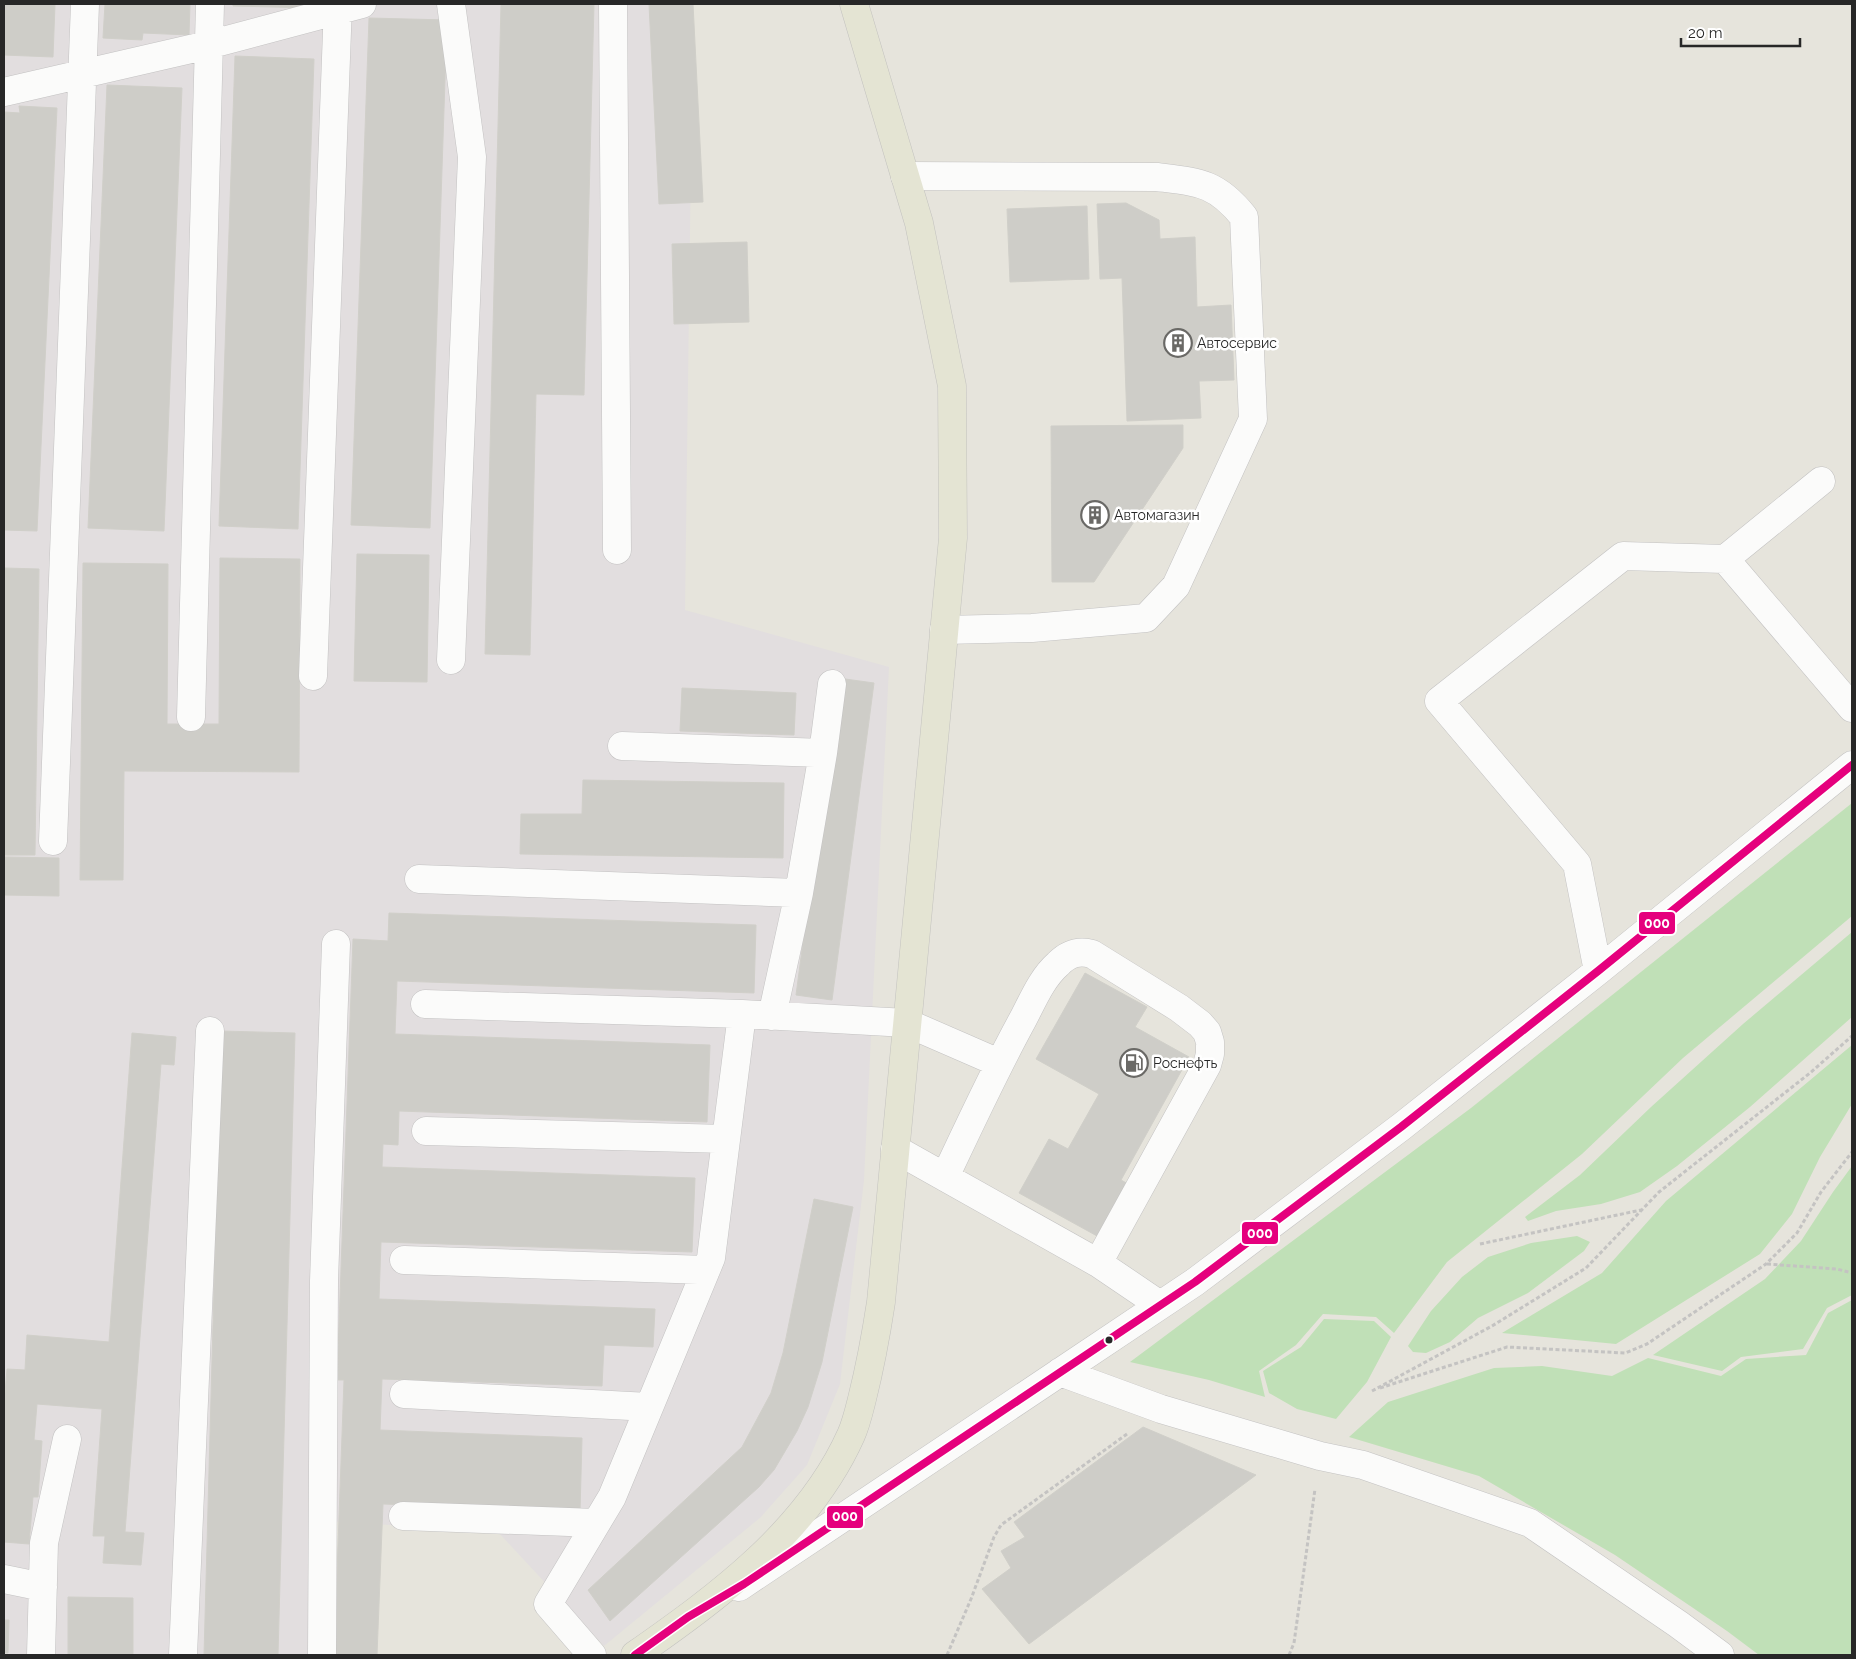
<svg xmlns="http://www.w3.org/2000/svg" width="1856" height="1659" font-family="Raleway,sans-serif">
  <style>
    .industrial { fill: #e2dedf }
    .green { fill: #c0e0b7 }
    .building { fill: #cecdc8; stroke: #d0cfc9 }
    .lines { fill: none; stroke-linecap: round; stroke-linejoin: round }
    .minor-casing { stroke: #c3c2c2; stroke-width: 29 }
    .major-casing { stroke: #c3c2bf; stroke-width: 29 }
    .path { stroke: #c4c3c2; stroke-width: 3; stroke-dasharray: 4 2.5; stroke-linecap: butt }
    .minor { stroke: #fbfbfa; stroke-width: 28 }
    .major { stroke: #e4e4d3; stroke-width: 28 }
    .bus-1-casing { stroke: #fff; stroke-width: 11 }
    .bus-1 { stroke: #e5007d; stroke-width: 8 }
    .bus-dot { fill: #272727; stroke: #fff; stroke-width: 2 }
    .labels { text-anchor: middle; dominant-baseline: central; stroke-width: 5; stroke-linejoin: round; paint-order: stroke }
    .poi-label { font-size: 14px; fill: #272727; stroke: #fff; text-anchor: start }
    .line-badge { stroke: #fff; stroke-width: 2 }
    .badge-label { font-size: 14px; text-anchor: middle; font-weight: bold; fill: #fff }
  </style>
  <rect width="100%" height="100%" fill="#e6e4dc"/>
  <!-- industrial -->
  <path class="industrial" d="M4,4H693L685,610L889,667L864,1180L840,1384L807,1465L761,1517L604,1646L498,1532L313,1520L309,1655H4Z"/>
  <!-- green -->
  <path class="green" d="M1852,803V916L1683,1058L1582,1154L1447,1262L1394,1333L1376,1317L1323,1314L1296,1345L1259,1371L1265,1397L1209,1380L1130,1362L1471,1108Z
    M1852,932V1017L1750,1107L1677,1166L1640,1192L1601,1204L1556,1211L1528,1221L1525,1217L1580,1175L1651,1107L1743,1024Z
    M1852,1045V1104L1820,1157L1792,1214L1760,1254L1616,1344L1502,1333L1602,1273L1666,1201Z
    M1852,1166V1295L1827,1308L1803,1349L1741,1357L1722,1371L1653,1355L1765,1279L1801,1241L1833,1192Z
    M1577,1236L1590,1242L1584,1251L1528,1293L1478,1318L1450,1342L1426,1353L1413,1352L1408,1346L1431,1311L1462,1277L1488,1257L1531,1243Z
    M1852,1300V1655H1759L1727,1631L1615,1555L1479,1476L1349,1437L1388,1402L1494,1368L1542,1366L1612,1376L1648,1358L1721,1376L1746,1359L1806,1355L1828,1313Z
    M1324,1319L1374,1321L1391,1337L1367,1382L1336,1419L1297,1409L1269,1393L1263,1371L1301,1347Z"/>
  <!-- building -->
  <path class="building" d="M4,4H55L53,57L4,55Z
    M105,4H190L189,35L143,33L142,40L103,38Z
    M233,4H312V8L233,6Z
    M501,4H594L584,395L536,394L530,655L485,654Z
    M649,4H693L703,202L659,204Z
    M369,18L447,20L430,528L351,525Z
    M235,56L314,59L298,529L219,526Z
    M107,85L182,88L164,531L88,528Z
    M19,106L57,108L37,531L4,530V112L20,113Z
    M1126,203L1159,220L1160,239L1195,237L1197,307L1231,305L1234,380L1199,381L1201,418L1127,421L1122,278L1100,279L1097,204Z
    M1087,206L1089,279L1010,282L1007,209Z
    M747,242L749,322L674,324L672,244Z
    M1183,425V448L1094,582H1052L1051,426Z
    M357,554L429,555L427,682L354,681Z
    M220,558L300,559L299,772L124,771L123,880H80L83,563L168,564L167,724H219Z
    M4,568L39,569L35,855H4Z
    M838,678L874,683L832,1000L796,995Z
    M682,688L796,693L794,735L680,731Z
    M583,780L784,783L783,858L520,854L521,814H582Z
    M4,857L59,858V896L4,895Z
    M389,913L756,925L754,993L397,981L395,1034L710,1045L707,1122L399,1111L398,1145L383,1144L382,1167L695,1178L692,1252L381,1242L379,1299L655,1309L653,1347L604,1345L602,1386L382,1379L380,1430L582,1438L580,1511L383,1504L377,1655H334L344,1380H337L353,939L388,941Z
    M1085,973L1147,1007L1135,1027L1189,1057L1121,1180L1137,1189L1108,1242L1019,1193L1049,1139L1068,1149L1099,1094L1036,1059Z
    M221,1031L295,1033L278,1655H204Z
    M132,1033L176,1037L174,1065L161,1064L125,1532L144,1533L141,1565L103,1563L105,1536H93L102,1409L37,1404L34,1440L42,1441L38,1497H33L29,1544L4,1542V1405L7,1369L25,1370L27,1335L109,1342Z
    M814,1199L853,1207L822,1362L808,1407L797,1431L774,1470L759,1487L610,1621L588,1590L742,1447L771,1393L783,1353Z
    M1143,1427L1256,1475L1029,1644L982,1589L1011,1568L1001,1551L1025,1537L1014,1522Z
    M68,1597L133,1598V1655H68Z
    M4,1620H9L8,1653H4Z"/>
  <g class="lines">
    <defs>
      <path id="minor" d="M451,4L472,157L451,660
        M613,4L617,550
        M4,92L208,45L362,4
        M905,176L1157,177C1198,182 1216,182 1244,217L1253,419L1176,586L1146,618L1032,628L944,630
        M1725,559L1821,481
        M313,676L338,4
        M191,717L210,4
        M622,746L823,753
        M53,841L85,4
        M419,879L799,893
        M1598,971L1577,864L1439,701L1623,556L1725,559L1852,708
        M425,1004L742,1014
        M772,1016L799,893L823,753L832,684
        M426,1131L726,1139
        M895,1149L1098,1263L1160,1305
        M945,1177C970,1124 995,1070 1023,1019C1033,1000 1042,978 1058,964C1068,954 1078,950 1092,954L1179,1008L1200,1024L1207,1032L1210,1042V1054L1207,1065L1098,1263
        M404,1260L706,1270
        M1060,1372L1161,1409L1320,1456L1363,1465L1530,1523L1678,1624L1720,1655
        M404,1394L649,1407
        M403,1516L596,1523
        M4,1579L43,1587
        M739,1587L1195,1282L1401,1127L1598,971L1852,765
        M41,1655L44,1543L67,1439
        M183,1655L210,1031
        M322,1655L324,1281L336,944
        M592,1655L548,1604L612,1497L711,1258L742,1014L907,1023L999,1063"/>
      <path id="major" d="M635,1655C718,1597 808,1531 851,1435C856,1424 859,1411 862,1399C870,1367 876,1335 881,1302L953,538L952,386L919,223L854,4"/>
    </defs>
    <!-- minor casing -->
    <use href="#minor" class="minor-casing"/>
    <!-- major casing -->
    <use href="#major" class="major-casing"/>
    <!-- path -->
    <path class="path" d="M1480,1244L1641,1210
      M1767,1264L1837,1269L1852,1273
      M1380,1388L1507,1347L1625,1353L1647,1344L1766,1264L1797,1233L1821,1192L1852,1152
      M1372,1391L1492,1326L1586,1268L1659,1192L1810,1073L1852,1036
      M947,1655L971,1599L994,1537L1001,1525L1127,1434
      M1289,1655L1294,1643L1315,1489"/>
    <!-- minor -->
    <use href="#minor" class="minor"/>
    <!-- major -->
    <use href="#major" class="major"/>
    <defs>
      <path id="bus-1" d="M635,1655L688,1617L744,1584L1195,1282L1401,1127L1598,971L1852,765"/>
    </defs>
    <!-- bus-1 casing -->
    <use href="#bus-1" class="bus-1-casing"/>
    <!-- bus-1 -->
    <use href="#bus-1" class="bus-1"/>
  </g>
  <!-- icons -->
  <defs>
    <symbol id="building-ring" viewBox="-11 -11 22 22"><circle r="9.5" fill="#fff" stroke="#6a6966" stroke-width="1.5"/><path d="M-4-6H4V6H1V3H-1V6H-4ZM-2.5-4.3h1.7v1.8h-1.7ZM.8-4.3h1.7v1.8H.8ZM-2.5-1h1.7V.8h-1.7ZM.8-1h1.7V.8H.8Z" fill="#6a6966"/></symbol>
    <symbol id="fuel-ring" viewBox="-11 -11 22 22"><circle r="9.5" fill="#fff" stroke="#6a6966" stroke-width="1.5"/><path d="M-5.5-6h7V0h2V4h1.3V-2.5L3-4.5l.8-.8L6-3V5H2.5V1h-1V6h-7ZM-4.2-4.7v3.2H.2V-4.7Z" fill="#6a6966"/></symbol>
  </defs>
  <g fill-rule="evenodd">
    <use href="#building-ring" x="1162" y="327" width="32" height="32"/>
    <use href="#building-ring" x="1079" y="499" width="32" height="32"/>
    <use href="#fuel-ring" x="1118" y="1047" width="32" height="32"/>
  </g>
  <!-- markers -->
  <circle class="bus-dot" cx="1109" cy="1340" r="4.5"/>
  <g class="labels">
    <!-- poi labels -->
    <g class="poi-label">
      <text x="1197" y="343">Автосервис</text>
      <text x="1114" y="515">Автомагазин</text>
      <text x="1153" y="1063">Роснефть</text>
    </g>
  </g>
  <g class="line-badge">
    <rect x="1638" y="911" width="38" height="24" rx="5" fill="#e5007d"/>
    <rect x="1241" y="1221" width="38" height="24" rx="5" fill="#e5007d"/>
    <rect x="826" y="1505" width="38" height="24" rx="5" fill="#e5007d"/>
  </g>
  <g class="badge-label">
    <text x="1657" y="928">000</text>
    <text x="1260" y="1238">000</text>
    <text x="845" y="1521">000</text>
  </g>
  <!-- border -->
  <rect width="1856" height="1659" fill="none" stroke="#272727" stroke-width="10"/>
  <!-- scale -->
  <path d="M1681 38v8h119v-8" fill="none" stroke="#272727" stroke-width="2.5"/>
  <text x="1688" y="38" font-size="15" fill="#272727" stroke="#ffffff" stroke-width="4" paint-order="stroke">20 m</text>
</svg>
